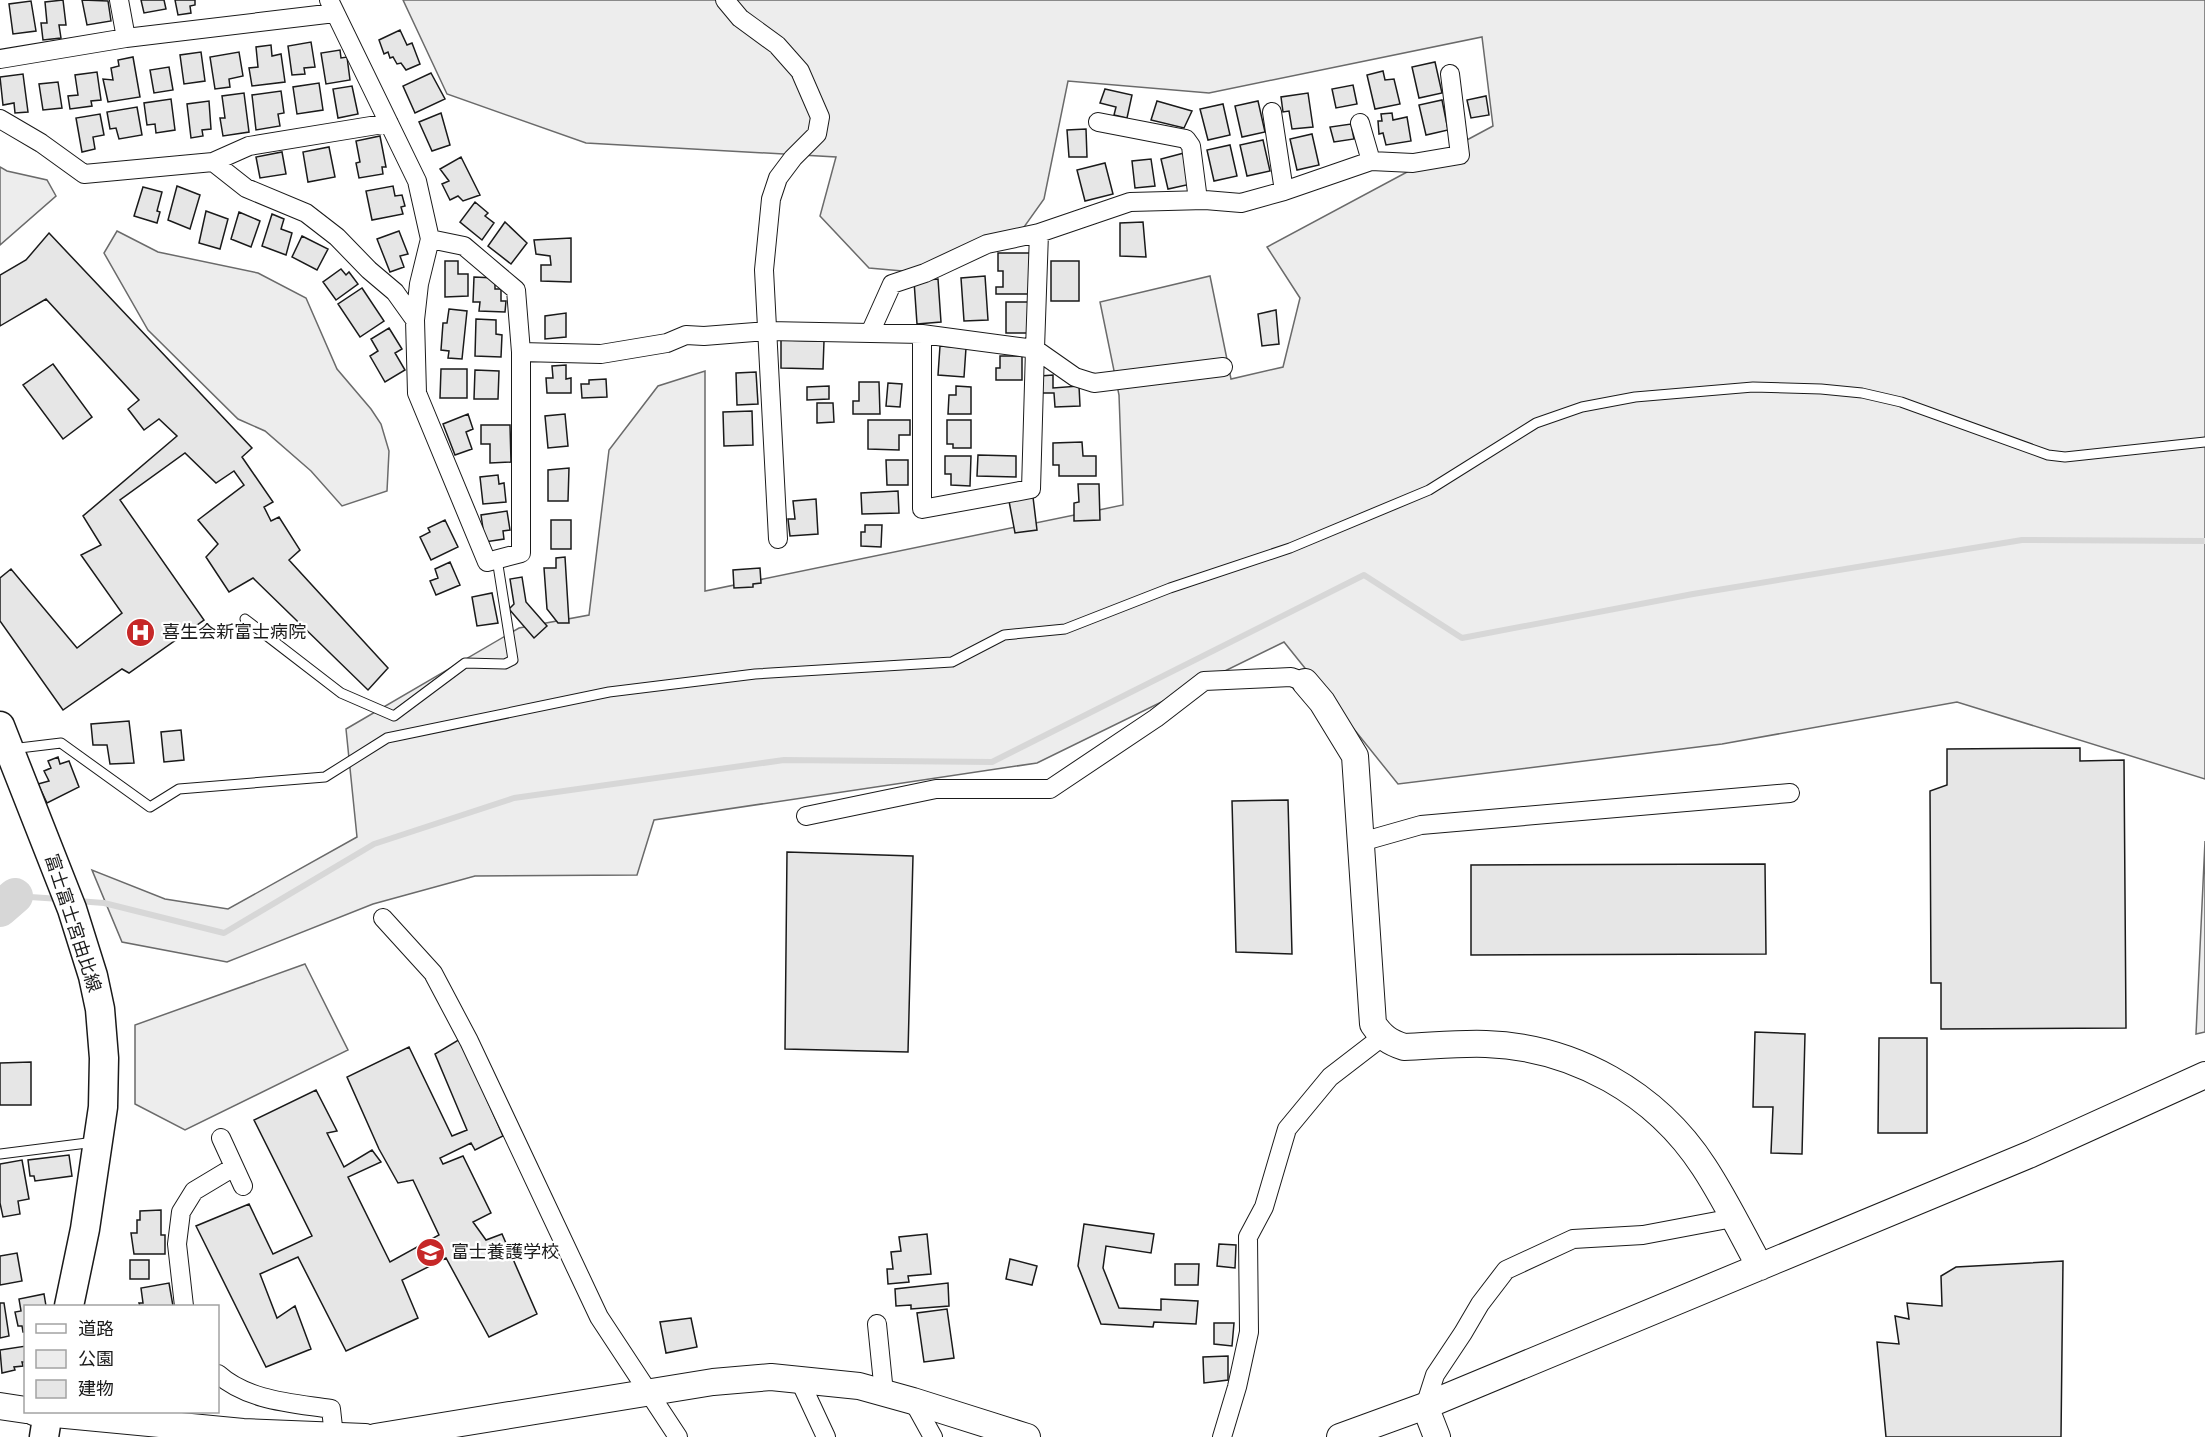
<svg xmlns="http://www.w3.org/2000/svg" width="2205" height="1437" font-family="Montserrat,'Noto Sans JP',sans-serif">
  <style>
    .green { fill: #ededed; stroke: #6a6a6a; stroke-width: 1.5 }
    .lines { fill: none; stroke-linecap: round; stroke-linejoin: round }
    .stream { stroke: #d7d7d7; stroke-width: 6 }
    .river { stroke: #d7d7d7; stroke-width: 36 }
    .building { fill: #e6e6e6; stroke: #1a1a1a; stroke-width: 1.5 }
    .lane-casing { stroke: #1a1a1a; stroke-width: 11 }
    .street-casing { stroke: #1a1a1a; stroke-width: 20 }
    .secondary-casing { stroke: #1a1a1a; stroke-width: 28 }
    .primary-casing { stroke: #1a1a1a; stroke-width: 31 }
    .lane { stroke: #fff; stroke-width: 9 }
    .street { stroke: #fff; stroke-width: 18 }
    .secondary { stroke: #fff; stroke-width: 26 }
    .primary { stroke: #fff; stroke-width: 28 }
    .labels { text-anchor: middle; dominant-baseline: central; stroke-width: 4.5; stroke-linejoin: round; paint-order: stroke }
    .poi-label { font-size: 18px; fill: #1a1a1a; stroke: #fff; text-anchor: start }
    .street-label { font-size: 18px; fill: #1a1a1a; stroke: #fff }
  </style>
  <rect width="100%" height="100%" fill="#fff"/>
  <!-- green -->
  <path class="green" d="M403,0H2205V779L1957,702L1722,744L1398,784L1284,642L1037,763L654,820L637,875L475,876L373,904L227,962L122,942L92,870L165,899L228,909L357,837L346,729L519,628L589,615L609,450L658,386L705,371V591L1123,505L1119,395L1100,302L1210,276L1231,379L1283,367L1300,298L1267,247L1493,126L1482,37L1209,93L1068,81L1044,199L1014,241L925,273L869,268L820,216L836,157L586,143L447,94Z
    M0,167L7,171L47,180L56,196L0,245Z
    M117,231L158,252L258,273L306,298L337,369L371,409L381,424L389,451L387,491L342,506L311,471L265,431L238,419L148,330L104,253Z
    M2205,841V1032L2196,1034Z
    M305,964L348,1050L185,1130L135,1104V1025Z"/>
  <g class="lines">
    <!-- stream -->
    <path class="stream" d="M15,896L60,899
      M77,901L104,903L224,933L374,844L514,798L784,760L992,762L1364,575L1462,638L1693,594L2022,540L2205,541"/>
    <!-- river -->
    <path class="river" d="M0,909L15,896"/>
  </g>
  <!-- building -->
  <path class="building" d="M63,0L66,25H59L61,38L43,40L41,23H47L45,2Z
    M82,0L108,1L111,21L87,25Z
    M141,0H164L166,9L144,13Z
    M175,0H195V5L190,6L191,13L178,15Z
    M31,1L36,31L13,34L9,4Z
    M400,30L407,45L412,43L420,64L406,70L401,63L397,64L393,57L390,58L388,52L384,54L379,40Z
    M311,42L315,67L304,68L305,74L292,75L288,46Z
    M271,45L272,56L281,54L285,82L252,86L249,68L258,67L256,47Z
    M340,50L341,58L347,57L350,80L326,84L321,53Z
    M201,52L205,81L184,84L180,55Z
    M239,52L243,76L229,79L230,87L215,89L210,57Z
    M133,57L140,97L108,102L103,79L113,80L111,68L119,66L118,60Z
    M1435,62L1442,93L1419,98L1412,67Z
    M169,67L173,90L154,93L150,70Z
    M1383,71L1385,80L1394,79L1400,104L1375,109L1367,75Z
    M97,72L101,100L91,101L92,106L70,109L68,96L78,95L75,75Z
    M431,73L445,99L415,113L403,86Z
    M23,74L28,112L15,113L14,103L3,105L0,77Z
    M58,82L62,108L43,110L39,84Z
    M319,83L323,110L297,114L293,87Z
    M1353,85L1357,104L1336,108L1332,89Z
    M352,86L358,114L338,118L333,89Z
    M1105,89L1132,95L1127,118L1114,115L1116,107L1100,103Z
    M281,91L284,113L278,114L280,126L256,130L252,95Z
    M244,93L249,132L223,136L220,118H225L222,96Z
    M1308,93L1313,127L1292,129L1289,111L1283,112L1281,97Z
    M1486,96L1489,115L1471,118L1467,100Z
    M171,99L175,130L156,133L155,124L147,125L144,103Z
    M1442,100L1448,130L1426,135L1419,105Z
    M209,101L211,129L202,130L203,136L191,138L187,104Z
    M1157,101L1192,111L1184,128L1151,120Z
    M1258,101L1265,132L1242,137L1235,106Z
    M1223,104L1230,135L1208,140L1200,109Z
    M137,107L142,135L119,139L116,128L110,129L107,112Z
    M441,113L450,145L432,151L419,122Z
    M1392,113L1393,120L1407,117L1411,141L1386,145L1383,133L1379,134L1378,121H1382L1381,114Z
    M100,114L104,135L93,137L95,149L82,152L76,118Z
    M1351,124L1354,139L1334,142L1330,127Z
    M1086,129L1087,157H1069L1067,130Z
    M1312,134L1319,165L1297,170L1290,139Z
    M380,136L386,167H382L383,174L359,178L356,163L360,162L356,141Z
    M1263,140L1270,171L1247,176L1240,145Z
    M1230,145L1237,176L1214,181L1207,150Z
    M329,147L335,177L308,182L303,152Z
    M282,152L286,174L260,178L256,157Z
    M1184,153L1191,184L1168,189L1161,159Z
    M461,157L480,195L463,201L458,196L450,200L442,184L449,181L440,169Z
    M1151,159L1155,186L1135,188L1132,161Z
    M1105,163L1113,194L1085,201L1077,170Z
    M177,186L200,195L190,229L168,220Z
    M393,186L395,196L402,195L405,206L401,207L403,214L372,220L366,191Z
    M143,187L162,192L157,211L160,212L157,223L134,216Z
    M475,202L488,213L485,216L494,223L482,240L460,222Z
    M206,211L228,219L220,249L199,243Z
    M239,212L260,221L251,247L231,239Z
    M272,214L284,219L281,229L292,233L286,255L262,246Z
    M505,222L527,243L511,264L488,246Z
    M1143,222L1146,257L1120,256V223Z
    M399,231L408,254L400,256L404,267L390,272L377,239Z
    M49,233L252,448L242,457L273,502L264,507L271,521L279,517L300,550L289,560L388,668L368,690L253,578L229,592L206,557L218,544L198,520L244,485L234,471L216,483L185,453L120,500L204,620L129,673L122,669L63,710L0,621V578L11,569L77,648L122,613L81,555L101,545L83,516L177,436L159,419L144,430L128,409L139,400L46,299L0,326V275L26,260Z
    M302,236L328,249L317,270L292,257Z
    M571,238V282L541,281V265H551L550,256L536,254L534,240Z
    M998,253H1030V294H996V287H1003V271H998Z
    M445,261H458V274H468V296L445,297Z
    M1051,261H1079V301H1051Z
    M341,269L346,275L349,272L358,284L336,300L323,282Z
    M985,276L988,320L964,321L961,278Z
    M474,277L495,278V289H501V301H506L505,312L479,311L480,302H473Z
    M938,279L941,322L917,324L914,281Z
    M362,288L384,321L360,337L338,304Z
    M1006,302H1029V333H1006Z
    M449,309L467,311L462,359L448,358L449,351L441,350L443,323H447Z
    M1276,310L1279,344L1262,346L1258,314Z
    M566,313V337L545,339V316Z
    M476,319L496,320V334L502,335L501,357L475,356Z
    M389,328L402,349L395,353L405,370L385,382L370,356L378,351L371,339Z
    M781,340L824,341L823,369L781,368Z
    M940,346L966,348L964,377L938,375Z
    M1000,356H1022V380H996V368H1000Z
    M53,364L92,417L63,439L23,385Z
    M566,365V379L571,378V393H547L546,378H553L552,366Z
    M441,369H467V398H440Z
    M475,370L499,371L498,399H474Z
    M756,372L758,404L737,405L736,373Z
    M1053,375V388L1079,386L1080,406L1055,407L1054,393H1041L1040,376Z
    M606,379L607,397L582,398L581,384H589V380Z
    M859,382H879L880,414H853V401H859Z
    M888,383L902,384L900,407L886,406Z
    M829,386V399L807,400V387Z
    M956,386L971,387V414H948L949,395H956Z
    M817,403H833L834,422L817,423Z
    M752,411L753,445L724,446L723,412Z
    M468,414L473,429L466,432L472,449L455,455L443,424Z
    M565,414L568,446L548,448L545,416Z
    M868,420H910V435H899V450L868,449Z
    M947,420H971V448H953V444H947Z
    M481,425H510L511,462L490,463V444H481Z
    M1082,442L1083,456H1096V476H1059V465H1053V443Z
    M978,455L1016,456V477L977,476Z
    M945,456H971L970,486L951,485V474H945Z
    M886,460H908V485H887Z
    M569,468L568,501H548V470Z
    M498,475L499,484L504,483L506,502L483,504L480,477Z
    M1078,484H1099L1100,520L1074,521V503L1079,502Z
    M898,491L899,513L862,514L861,493Z
    M1033,497L1037,530L1015,533L1009,501Z
    M816,499L818,534L790,536L788,519H795L793,501Z
    M507,511L510,530L503,531L504,539L485,542L481,515Z
    M445,520L458,547L431,560L420,537L430,532L428,528Z
    M551,520H571V549H551Z
    M865,525H882L881,547L861,546V532H865Z
    M565,557L569,623H558L547,609L544,568H556V558Z
    M450,562L460,585L436,595L430,581L438,578L435,569Z
    M760,568L761,583L753,584V587L734,588L733,570Z
    M522,577L526,602L547,626L534,638L509,609L514,604L510,579Z
    M492,593L498,623L477,626L472,597Z
    M129,721L134,763L110,764L107,745H93L91,724Z
    M181,730L184,760L164,762L161,732Z
    M2080,748V761L2124,760L2126,1028L1941,1029V983H1931L1930,791L1947,785V749Z
    M58,757L60,764L69,761L79,787L47,803L38,784L49,781L44,771L51,768L48,761Z
    M1288,800L1292,954L1236,952L1232,801Z
    M787,852L913,856L908,1052L785,1049Z
    M1765,864L1766,954L1471,955V865Z
    M1755,1032L1805,1034L1802,1154L1771,1153L1773,1107H1753Z
    M1879,1038H1927V1133H1878Z
    M460,1039L503,1136L475,1150L471,1143L440,1158L443,1164L463,1156L491,1213L473,1222L486,1240L502,1234L537,1314L489,1337L446,1258L402,1280L418,1318L346,1351L298,1257L260,1274L277,1318L295,1306L311,1349L266,1367L196,1226L249,1204L273,1254L312,1236L254,1120L316,1090L337,1131L327,1133L344,1167L372,1150L381,1162L348,1177L390,1262L439,1235L413,1180L398,1183L379,1149L347,1077L409,1047L452,1136L467,1130L435,1054Z
    M31,1062V1105H0V1063Z
    M69,1155L72,1176L35,1181L34,1176H30L28,1160Z
    M22,1160L29,1199L18,1201L20,1214L3,1217L0,1203V1164Z
    M161,1210V1235H165V1254H134L131,1233H137V1220H140V1211Z
    M1084,1224L1154,1234L1151,1253L1106,1246L1103,1268L1119,1308L1161,1310V1299L1198,1301L1196,1324L1154,1322L1153,1327L1101,1324L1078,1266Z
    M927,1234L931,1274L908,1276L909,1282L888,1284L887,1269H893L891,1252L901,1251L899,1237Z
    M1219,1244L1236,1245L1235,1268L1217,1266Z
    M17,1253L22,1281L0,1285V1256Z
    M1010,1259L1037,1266L1032,1285L1006,1279Z
    M130,1260H149V1279H130Z
    M2063,1261L2061,1437H1886L1877,1342L1899,1344L1895,1316L1909,1319L1907,1303L1942,1306L1941,1276L1956,1267Z
    M1175,1264H1199L1198,1285H1175Z
    M169,1283L173,1306H140L139,1303H143L141,1288Z
    M948,1283L949,1306L911,1309V1305L896,1306L895,1289Z
    M44,1294L46,1306H26V1332H23L22,1326H18L15,1312L21,1311L19,1299Z
    M0,1303H4L9,1336L0,1338Z
    M947,1309L954,1358L924,1362L917,1313Z
    M691,1318L697,1347L666,1353L660,1322Z
    M1214,1323H1234L1232,1346L1214,1344Z
    M26,1346V1362H22L23,1366L14,1367L15,1370L2,1373L0,1350Z
    M1228,1356V1380L1204,1383L1203,1357Z"/>
  <g class="lines">
    <defs>
      <path id="lane" d="M245,619L341,693L394,716L465,663L505,664L513,660L497,559
        M11,749L61,743L150,807L179,789L325,777L387,738L609,692L755,674L952,662L1004,635L1065,629L1170,588L1290,548L1429,490L1536,423L1582,407L1635,397L1753,387L1821,389L1862,393L1901,402L2048,455L2065,457L2205,442
        M0,1154L95,1142"/>
      <path id="street" d="M119,0L126,38
        M329,0L417,181L430,239L419,284L415,320
        M725,0L740,18L777,45L800,71L820,117L817,134L793,158L778,178L771,199L764,270L778,539
        M0,59L126,38L335,13
        M1272,112L1284,191
        M0,119L41,143L84,174L213,162L246,188L306,213L337,237L369,270L395,292L415,320L417,393L487,562L521,553V352L516,290L464,246L430,239
        M1098,122L1186,139L1191,146L1198,200
        M1360,123L1371,161
        M213,162L249,146L389,123
        M870,333L892,284L925,273L987,244L1039,233
        M922,334V509L1031,489L1035,349
        M1035,349L1075,377L1094,383L1223,367
        M521,352L601,354L667,343L686,335L704,336L768,331L922,334L1035,349L1039,233L1130,202L1205,200L1241,203L1284,191L1371,161L1413,163L1460,155L1450,74
        M806,816L936,789H1050L1156,718L1204,681L1291,677L1305,682
        M1361,842L1421,825L1790,793
        M383,918L433,973L469,1041L599,1317L678,1437
        M221,1138L243,1186
        M184,1306L177,1244L181,1212L194,1191L234,1167
        M877,1324L884,1393
        M218,1374C248,1401 293,1403 331,1409L334,1436
        M799,1379L826,1437
        M913,1401L933,1437
        M1425,1406L1435,1375L1463,1333L1480,1304L1506,1270L1573,1239L1643,1235L1733,1218
        M1222,1437L1237,1387L1249,1332L1248,1237L1264,1207L1287,1129L1330,1077L1382,1037"/>
      <path id="secondary" d="M1305,682L1322,702L1355,756L1373,1024C1382,1037 1389,1042 1404,1047C1431,1046 1459,1043 1486,1044C1574,1047 1656,1093 1704,1167C1725,1199 1742,1234 1760,1267
        M0,1406L26,1410
        M1425,1406L1437,1437
        M34,1412L243,1432L365,1437
        M375,1437L713,1382L771,1377L859,1386L913,1401L1027,1437
        M1340,1437L1425,1406L2031,1154L2205,1075"/>
      <path id="primary" d="M0,726L72,909L93,976L100,1009L104,1058L103,1107L85,1229L69,1306
        M44,1437L48,1412"/>
    </defs>
    <!-- lane casing -->
    <use href="#lane" class="lane-casing"/>
    <!-- street casing -->
    <use href="#street" class="street-casing"/>
    <!-- secondary casing -->
    <use href="#secondary" class="secondary-casing"/>
    <!-- primary casing -->
    <use href="#primary" class="primary-casing"/>
    <!-- lane -->
    <use href="#lane" class="lane"/>
    <!-- street -->
    <use href="#street" class="street"/>
    <!-- secondary -->
    <use href="#secondary" class="secondary"/>
    <!-- primary -->
    <use href="#primary" class="primary"/>
  </g>
  <!-- icons -->
  <defs>
    <symbol id="hospital-disc" viewBox="-11 -11 22 22"><circle r="9.5" fill="#c62828" stroke="#fff"/><path d="M-5-5h3v3.5h4V-5h3V5h-3V1.5h-4V5h-3Z" fill="#fff"/></symbol>
    <symbol id="school-disc" viewBox="-11 -11 22 22"><circle r="9.5" fill="#c62828" stroke="#fff"/><path d="M0-5L7-2L0 1L-7-2ZM-4 1L0 2.5L4 1V4Q0 6-4 4Z" fill="#fff"/></symbol>
  </defs>
  <g fill-rule="evenodd">
    <use href="#hospital-disc" x="124" y="616" width="33" height="33"/>
    <use href="#school-disc" x="414" y="1236" width="33" height="33"/>
  </g>
  <g class="labels">
    <!-- poi labels -->
    <g class="poi-label">
      <text x="162" y="632">喜生会新富士病院</text>
      <text x="451" y="1252">富士養護学校</text>
    </g>
    <!-- street labels -->
    <g class="street-label">
      <text transform="translate(73 923) rotate(72)">富士富士宮由比線</text>
    </g>
  </g>
  <!-- legend -->
  <rect x="24" y="1305" width="195" height="108" fill="#ffffff" stroke="#a3a3a3" stroke-width="1.5"/>
  <rect x="36" y="1324" width="30" height="9" fill="#ffffff" stroke="#a3a3a3" stroke-width="1.5"/>
  <text x="78" y="1335" font-size="18" fill="#1a1a1a">道路</text>
  <rect x="36" y="1350" width="30" height="18" fill="#ededed" stroke="#a3a3a3" stroke-width="1.5"/>
  <text x="78" y="1365" font-size="18" fill="#1a1a1a">公園</text>
  <rect x="36" y="1380" width="30" height="18" fill="#e6e6e6" stroke="#a3a3a3" stroke-width="1.5"/>
  <text x="78" y="1395" font-size="18" fill="#1a1a1a">建物</text>
</svg>
